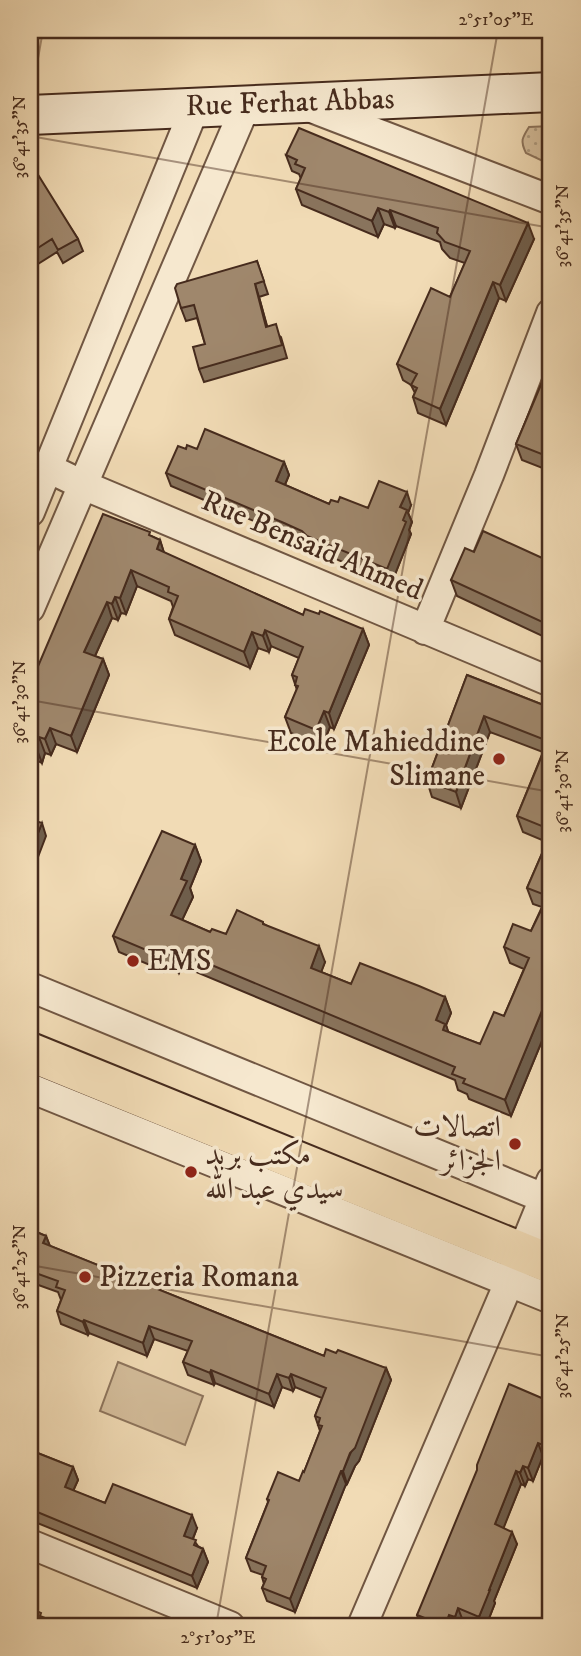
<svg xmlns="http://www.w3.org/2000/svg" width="581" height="1656" font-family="'IM FELL DW Pica',Amiri,serif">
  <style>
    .green { fill: url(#green-dots); stroke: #8d745c; stroke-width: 2 }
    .pitch { fill: #d4bd9b; stroke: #8d745c; stroke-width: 2 }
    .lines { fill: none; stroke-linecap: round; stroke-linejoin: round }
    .street-casing { stroke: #715743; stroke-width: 32 }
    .secondary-casing { stroke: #462b1d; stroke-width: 42 }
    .primary-casing { stroke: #462b1d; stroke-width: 42 }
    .street { stroke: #f6e8cf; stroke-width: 28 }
    .secondary { stroke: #f6e8cf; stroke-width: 38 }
    .primary { stroke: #f1dbb5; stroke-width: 38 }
    .wall { fill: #89745d; stroke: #462b1d; stroke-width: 2 }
    .shaded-wall { fill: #6f5e4c; stroke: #462b1d; stroke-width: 2 }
    .building { fill: #9f876c; stroke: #462b1d; stroke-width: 2 }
    .ticks { fill: none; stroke: #462b1d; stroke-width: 2; stroke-opacity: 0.45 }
    .poi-dot { fill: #8f2418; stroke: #f6e8cf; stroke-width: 2.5 }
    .labels { text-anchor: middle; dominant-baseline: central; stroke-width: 7; stroke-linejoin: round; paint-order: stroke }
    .street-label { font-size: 30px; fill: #462b1d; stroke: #f6e8cf }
    .poi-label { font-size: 30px; fill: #462b1d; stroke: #f6e8cf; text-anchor: start }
    .neatline { fill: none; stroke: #462b1d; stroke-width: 2.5 }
    .ticks-label { font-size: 18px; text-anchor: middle; fill: #462b1d }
  </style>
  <defs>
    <pattern id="green-dots" width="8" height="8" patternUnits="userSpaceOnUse" patternTransform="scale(1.75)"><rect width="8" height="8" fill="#d4bd9b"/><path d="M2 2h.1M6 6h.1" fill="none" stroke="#ae9a7e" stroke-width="1.8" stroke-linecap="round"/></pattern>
  </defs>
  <rect width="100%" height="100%" fill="#f1dbb5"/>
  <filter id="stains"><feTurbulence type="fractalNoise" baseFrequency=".00286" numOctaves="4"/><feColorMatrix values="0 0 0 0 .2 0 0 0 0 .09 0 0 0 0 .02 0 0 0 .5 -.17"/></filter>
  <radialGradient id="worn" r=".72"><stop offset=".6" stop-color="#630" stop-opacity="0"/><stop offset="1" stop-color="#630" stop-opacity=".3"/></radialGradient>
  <!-- green -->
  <path class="green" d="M551,126V165L526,153C520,141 522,138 529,127Z"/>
  <!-- pitch -->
  <path class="pitch" d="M118,1362L203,1396L185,1445L100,1411Z"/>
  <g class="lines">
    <defs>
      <path id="street" d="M309,107L551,200
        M48,468L83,485L551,682
        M30,512L195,107
        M30,608L246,105
        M425,630L489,475L551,313
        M30,987L551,1201
        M30,1088L551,1299
        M30,1544L230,1626
        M362,1626L522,1252L551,1181"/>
      <path id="secondary" d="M30,115L551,92"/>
      <path id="primary" d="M30,1052L551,1264"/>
    </defs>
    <!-- street casing -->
    <use href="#street" class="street-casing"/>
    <!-- secondary casing -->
    <use href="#secondary" class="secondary-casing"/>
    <!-- primary casing -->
    <use href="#primary" class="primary-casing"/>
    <!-- street -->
    <use href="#street" class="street"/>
    <!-- secondary -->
    <use href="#secondary" class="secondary"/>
    <!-- primary -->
    <use href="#primary" class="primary"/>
  </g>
  <!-- wall -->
  <path class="wall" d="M286,155L534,239L506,301L499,298L446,425L418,413L413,397L415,393L411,385L403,380L397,364L450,297L465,263L450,258L442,249L440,242L396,226L395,228L384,224L378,237L302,205L296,189L301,179L299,174L292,171Z
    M30,167L78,239L83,251L63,263L57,252L30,269Z
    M257,261L268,294L259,297L267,327L281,337L287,358L204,382L199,369L205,344L197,318L186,321L181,308Z
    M551,361V467L550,471L522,460L516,444Z
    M186,449H197L284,462L289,475L285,485L329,504L338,502L368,508L411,505L408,513L412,522L409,530L411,534L392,582L311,549L307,544L289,536L171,486L166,473Z
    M151,536L160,540L164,553L303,615L363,629L369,645L334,729L330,727L322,746L291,733L285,717L297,690L292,675L299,658L271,646L269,652L258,648L250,668L175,635L169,619L173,607L171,601L137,586L126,614L121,613L118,620L112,618L95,656L103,659L109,675L77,752L56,744L51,755L45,753L42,763L30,757V685Z
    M474,552L551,562V640L457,596L451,580Z
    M467,675L551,708V1019L511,1116L469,1099L467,1094L458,1090L455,1080L182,966L179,973L166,966L164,971L119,952L113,936L195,845L201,861L190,888L193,897L182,920L210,932L226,934L264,924L325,962L321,972L351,984L445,997L451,1013L446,1025L448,1032L480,1044L504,1016L524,969L510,963L504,947L531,931L542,907L533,904L527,888L547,842L523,832L517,816L543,752L490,732L461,808L432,797L427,781Z
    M30,1225L39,1233L46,1236L50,1246L324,1356L336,1353L386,1368L391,1380L359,1461L355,1466L347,1484H346L295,1612L267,1601L262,1588L264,1584L262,1577L263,1575L251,1571L246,1558L268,1502L267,1499L299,1481L304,1472L320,1431L315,1416L322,1398L295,1387L293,1391L282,1387L274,1407L215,1383L214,1385L188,1375L183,1362L188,1351L154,1339L147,1356L89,1333L88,1335L61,1324L57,1311L61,1300L58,1292L30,1282Z
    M551,1402V1459L543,1456L533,1481L528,1479L525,1486L521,1484L503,1528L517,1544L494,1601L495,1603L486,1626H476L463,1621L461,1626H421L417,1615Z
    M30,1450L73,1467L78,1480L73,1491L105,1503L197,1528L193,1539L198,1546L203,1549L208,1562L197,1588L30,1520Z"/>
  <!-- shaded-wall -->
  <path class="shaded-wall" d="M378,208L384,224L378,237L372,221Z
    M390,210L396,226L395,228L389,212Z
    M528,223L534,239L506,301L500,285Z
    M493,282L499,298L446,425L440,409Z
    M255,284L259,297L271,340L266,327Z
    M547,445L551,456V467L550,471L544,455Z
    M284,462L289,475L281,494L276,481Z
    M407,492L411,505L408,513L412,522L409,530L411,534L392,582L387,569L400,507Z
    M160,540L165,556L157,549Z
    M131,570L137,586L126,614L120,598Z
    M115,597L121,613L118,620L112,604Z
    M107,602L112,618L90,667L84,652Z
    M363,629L369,645L334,729L329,713Z
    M265,630L271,646L269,652L263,636Z
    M252,632L258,648L250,668L244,652Z
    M103,659L109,675L77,752L71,736Z
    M324,711L330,727L322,746L316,730Z
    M484,716L490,732L461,808L456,792Z
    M50,728L56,744L51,755L45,739Z
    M39,737L45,753L42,763L36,747Z
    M551,822V837L549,829Z
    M42,823L46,836L30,878V853Z
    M195,845L201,861L190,888L193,897L177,931L171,915L181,879Z
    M319,946L325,962L317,983L311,968Z
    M160,950L166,966L164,971L158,955Z
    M176,950L182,966L179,973L173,957Z
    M551,989V1019L511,1116L505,1100Z
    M445,997L451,1013L446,1025L451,1040L436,1020Z
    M46,1236L51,1249L43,1243Z
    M84,1320L89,1333L88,1335L83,1322Z
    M149,1326L154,1339L147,1356L143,1343Z
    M386,1368L391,1380L359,1461L355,1466L347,1484L343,1471Z
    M211,1370L215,1383L214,1385L210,1373Z
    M277,1374L282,1387L274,1407L269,1394Z
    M291,1374L295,1387L293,1391L289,1378Z
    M538,1443L543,1456L533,1481L528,1468Z
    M523,1466L528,1479L525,1486L520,1473Z
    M73,1467L78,1480L69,1500L65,1487Z
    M341,1471L346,1484L295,1612L290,1599Z
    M516,1471L521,1484L500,1537L495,1524Z
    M192,1515L197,1528L189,1548L184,1536Z
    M512,1532L517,1544L494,1601L495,1603L486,1626H483L479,1617L489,1590Z
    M203,1549L208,1562L197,1588L192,1576Z
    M458,1608L463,1621L461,1626H458L455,1617Z
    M449,1615L453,1626H445Z"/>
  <!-- building -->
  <path class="building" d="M299,128L528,223L500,285L493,282L440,409L413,397L417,388L411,385L417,374L397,364L431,288L450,297L470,251L445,242L437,233L438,228L390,210L389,212L378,208L372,221L296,189L305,168L295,164L297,160L286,155Z
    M32,165L78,239L58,250L52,239L30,253V167Z
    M257,261L264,281L255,284L266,327L276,324L282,345L199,369L193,347L205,344L194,305L181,308L175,288L177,284Z
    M551,361V446L547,445L544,455L516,444Z
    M205,429L284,462L276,481L329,504L331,500L338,502L340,497L368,508L379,481L407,492L400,507L407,510L403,520L406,522L387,569L307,536L302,531L284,523L166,473L178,446L186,449L187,445L197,449Z
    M103,514L150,532L149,535L160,540L157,549L303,615L305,609L319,614L320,611L363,629L329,713L324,711L316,730L285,717L298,686L295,685L297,677L292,675L303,647L265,630L263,636L252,632L244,652L169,619L178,596L168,592L169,587L131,570L120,598L115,597L112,604L107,602L84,652L103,659L71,736L50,728L45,739L39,737L36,747L30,744V685Z
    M483,531L551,562V626L451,580L465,548L474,552Z
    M467,675L551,708V822L549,829L517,816L548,741L484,716L456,792L427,781Z
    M30,819L42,823L30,853Z
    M162,831L195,845L181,879L187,881L171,915L210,932L212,929L226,934L237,910L263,922V924L319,946L311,968L351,984L360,963L419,986L445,997L436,1020L445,1024L443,1030L480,1044L494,1012L504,1016L529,958L504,947L513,924L531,931L548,896L527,888L547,842L551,843V989L505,1100L463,1083L465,1079L452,1074L455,1067L176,950L173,957L160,950L158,955L113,936Z
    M30,1225L37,1229L36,1232L46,1236L43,1243L324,1356L326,1349L336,1353L338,1350L386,1368L355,1448L350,1453L343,1471H341L290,1599L262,1588L266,1579L262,1577L266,1566L246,1558L269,1500L267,1499L278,1472L299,1481L303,1471L304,1472L322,1426L318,1425L320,1418L315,1416L326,1388L291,1374L289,1378L277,1374L269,1394L211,1370L210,1373L183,1362L192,1341L149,1326L143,1343L84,1320L83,1322L57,1311L65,1290L56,1287L58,1281L30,1271Z
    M509,1384L551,1402V1448L538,1443L528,1468L523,1466L520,1473L516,1471L495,1524L512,1532L489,1590H490L479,1617L458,1608L455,1617L449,1615L445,1626L417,1615L477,1470V1465Z
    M30,1450L73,1467L65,1487L105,1503L113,1484L192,1515L184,1536L196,1540L194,1545L203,1549L192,1576L30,1509Z
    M30,1608L41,1613L40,1616L50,1620L47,1626H30Z"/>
  <!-- ticks -->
  <path class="ticks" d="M30,104L43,30M30,136L551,228M30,700L551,792M30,1265L551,1357M216,1626L498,30"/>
  <!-- markers -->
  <g class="poi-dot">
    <circle cx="499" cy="759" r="7"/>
    <circle cx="133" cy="961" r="7"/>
    <circle cx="515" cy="1144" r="7"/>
    <circle cx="191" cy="1172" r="7"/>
    <circle cx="85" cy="1277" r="7"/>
  </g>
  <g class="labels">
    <!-- street labels -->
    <g class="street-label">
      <text transform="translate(290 103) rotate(-2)">Rue Ferhat Abbas</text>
      <text transform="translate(312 546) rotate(23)">Rue Bensaid Ahmed</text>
    </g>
    <!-- poi labels -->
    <g class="poi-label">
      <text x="485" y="742" text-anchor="end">Ecole Mahieddine<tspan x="485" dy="34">Slimane</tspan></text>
      <text x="147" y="961">EMS</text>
      <text x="501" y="1127" text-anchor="end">اتصالات<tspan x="501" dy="34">الجزائر</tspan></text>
      <text x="205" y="1155">مكتب بريد<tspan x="205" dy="34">سيدي عبد الله</tspan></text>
      <text x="99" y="1277">Pizzeria Romana</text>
    </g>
  </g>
  <!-- margin -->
  <rect width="581" height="1656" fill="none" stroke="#f1dbb5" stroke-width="77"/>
  <rect x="38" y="38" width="504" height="1580" class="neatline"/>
  <g class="ticks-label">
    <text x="496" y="25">2°51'05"E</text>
    <text transform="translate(19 137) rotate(-90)" y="6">36°41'35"N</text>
    <text transform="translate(562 226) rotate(-90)" y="6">36°41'35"N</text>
    <text transform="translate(19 702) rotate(-90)" y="6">36°41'30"N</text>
    <text transform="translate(562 791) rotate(-90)" y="6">36°41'30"N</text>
    <text transform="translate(19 1267) rotate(-90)" y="6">36°41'25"N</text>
    <text transform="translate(562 1356) rotate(-90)" y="6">36°41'25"N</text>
    <text x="218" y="1643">2°51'05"E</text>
  </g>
  <rect width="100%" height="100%" filter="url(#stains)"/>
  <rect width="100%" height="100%" fill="url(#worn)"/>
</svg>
